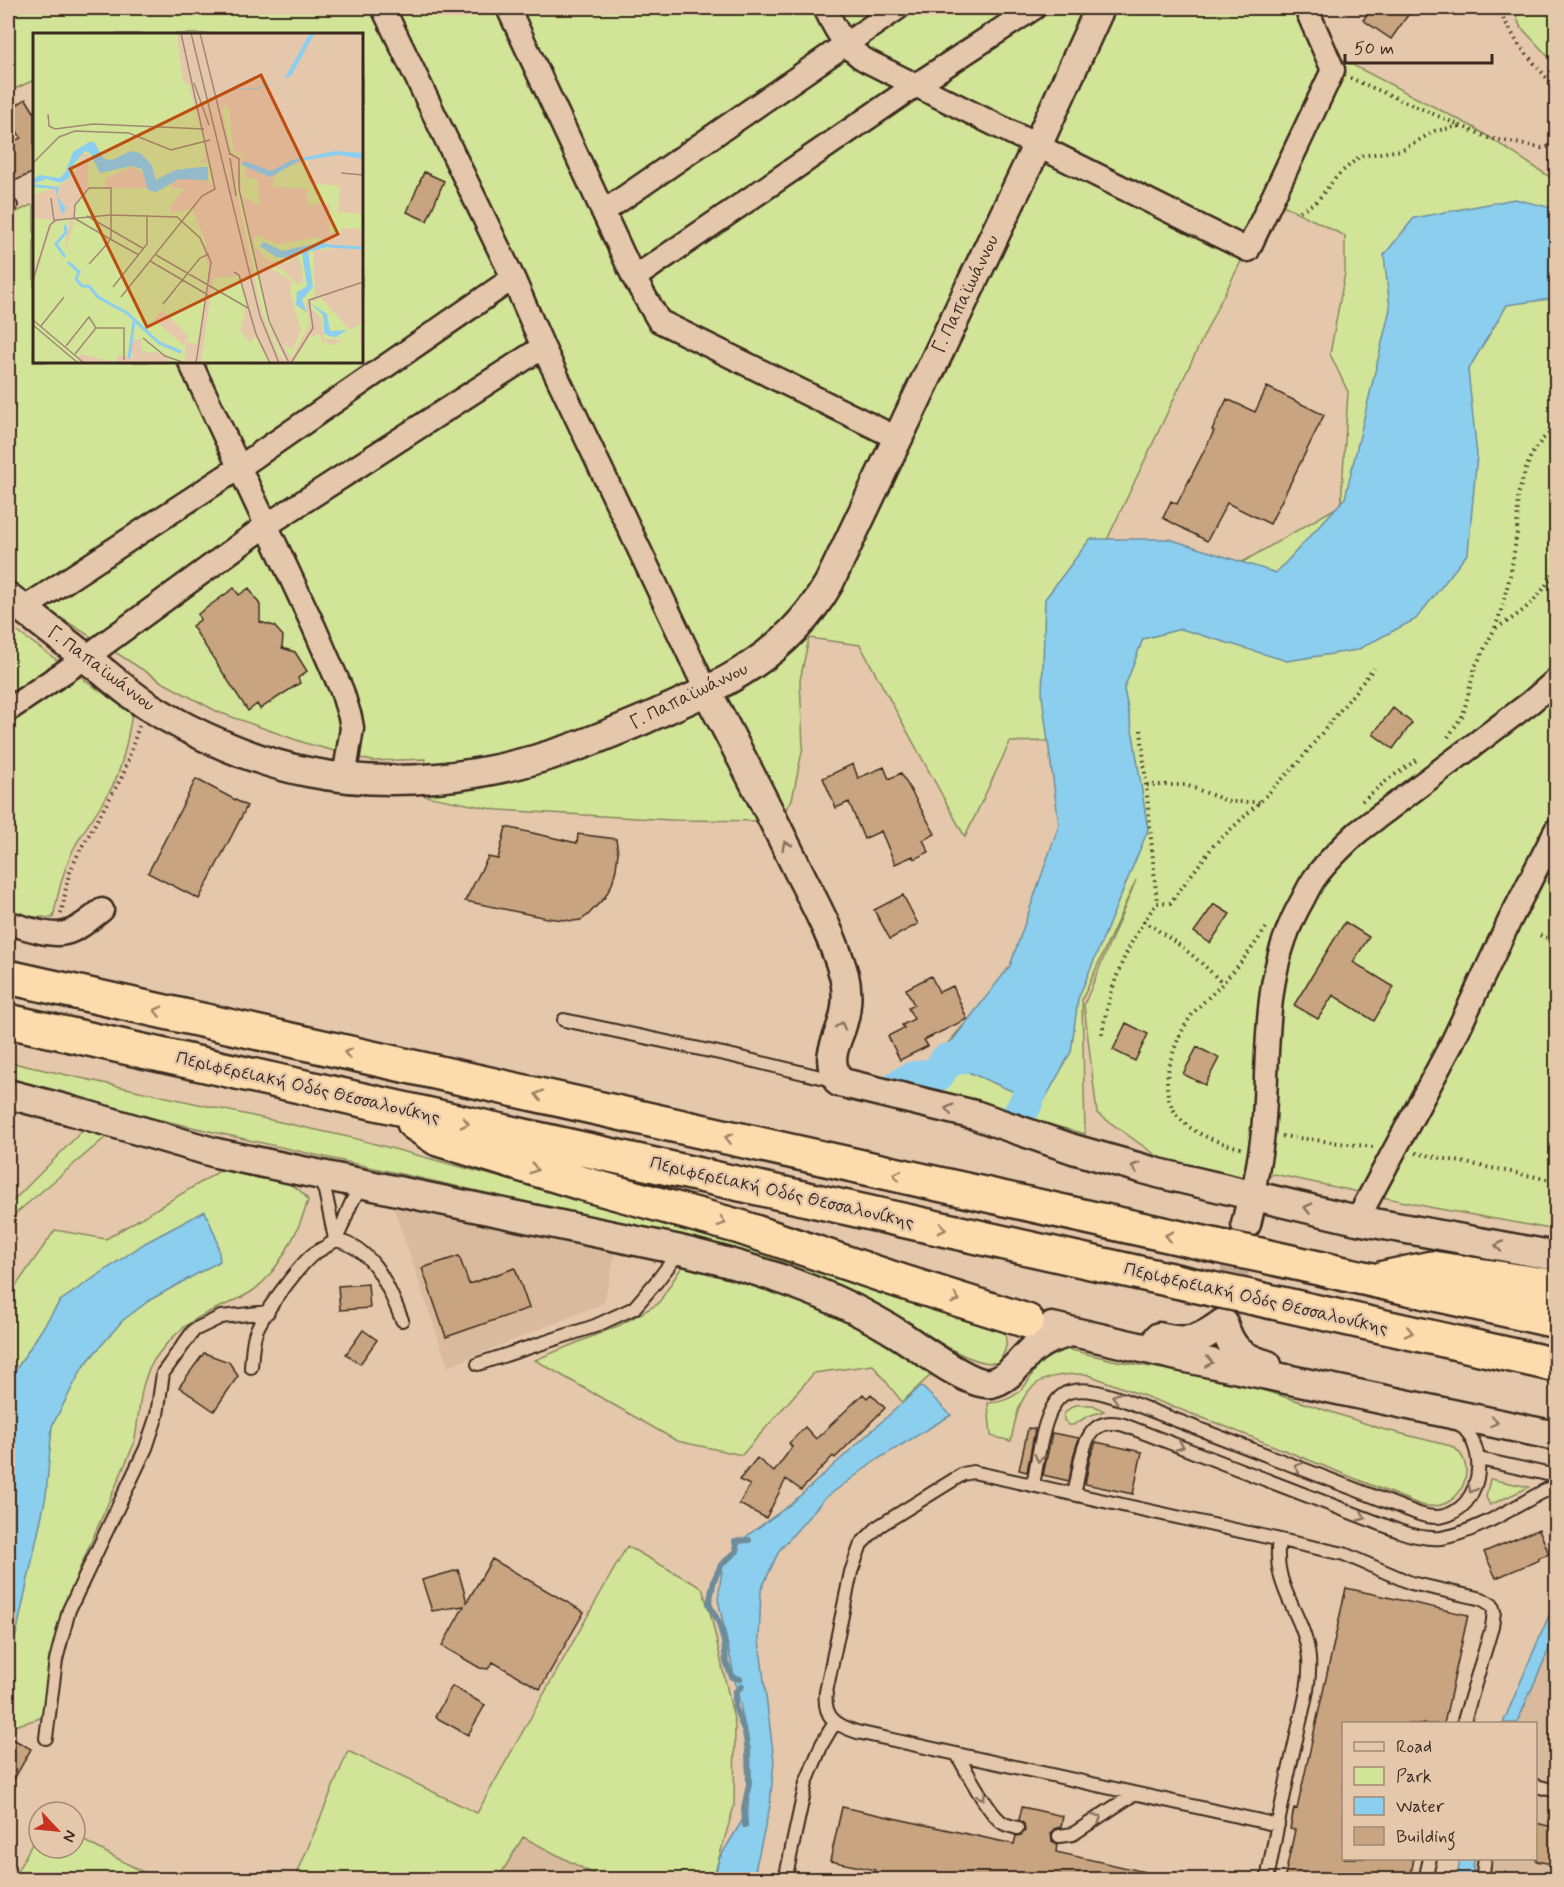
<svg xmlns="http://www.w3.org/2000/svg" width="1564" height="1887" font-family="Mynerve,sans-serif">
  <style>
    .built { fill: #d9ba9c }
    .green { fill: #d2e498; stroke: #86875b; stroke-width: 1.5; fill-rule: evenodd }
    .water { fill: #8cceed; stroke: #6c8c9a; stroke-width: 1.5 }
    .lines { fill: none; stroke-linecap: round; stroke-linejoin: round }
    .stream { stroke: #6c8c9a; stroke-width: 6 }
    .river { stroke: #8cceed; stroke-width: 34 }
    .building { fill: #c8a480; stroke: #3b2a1e; stroke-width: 1.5 }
    .tertiary-tunnel { stroke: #c3a890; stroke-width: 28; stroke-dasharray: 28 14; stroke-linecap: butt }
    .service-casing { stroke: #3b2a1e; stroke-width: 16 }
    .minor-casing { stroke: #3b2a1e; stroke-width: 27 }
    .tertiary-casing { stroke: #3b2a1e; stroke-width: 33 }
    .trunk-casing { stroke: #3b2a1e; stroke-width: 38 }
    .path { stroke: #3b2a1e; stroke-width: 4; stroke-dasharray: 1.5 4.5; stroke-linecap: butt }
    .service { stroke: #e5c8ac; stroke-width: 12 }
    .minor { stroke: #e5c8ac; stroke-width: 22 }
    .tertiary { stroke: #e5c8ac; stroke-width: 28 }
    .trunk { stroke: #fcdcac; stroke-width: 33 }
    .trunk-bridge-casing { stroke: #3b2a1e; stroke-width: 38; stroke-linecap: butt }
    .trunk-bridge { stroke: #fcdcac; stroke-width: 33 }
    .oneway { stroke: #88715e }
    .oneway2 { stroke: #9c8365 }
    .labels { text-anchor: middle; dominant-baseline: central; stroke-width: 5; stroke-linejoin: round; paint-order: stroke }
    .street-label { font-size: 18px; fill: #3b2a1e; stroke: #e5c8ac }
    .inset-river { fill: none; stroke: #8cceed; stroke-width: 3 }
    .inset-road { fill: none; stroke: #a18973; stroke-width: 1.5 }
    .view { fill: #bd4d10; fill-opacity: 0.15; stroke: #bd4d10; stroke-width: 3 }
    .inset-edge { fill: none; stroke: #3b2a1e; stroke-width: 3 }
  </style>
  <rect width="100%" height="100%" fill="#e5c8ac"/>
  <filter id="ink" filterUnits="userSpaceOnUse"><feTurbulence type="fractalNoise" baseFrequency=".0167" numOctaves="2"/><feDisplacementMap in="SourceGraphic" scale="12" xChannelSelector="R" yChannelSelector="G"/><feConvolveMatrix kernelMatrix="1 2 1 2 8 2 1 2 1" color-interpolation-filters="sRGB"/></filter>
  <g filter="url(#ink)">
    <!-- built -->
    <path class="built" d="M393,1206L616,1251L604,1303L448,1367Z
      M1556,1607V1879L1458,1880L1461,1859L1536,1858V1724L1503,1723Z
      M523,1837L603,1879L498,1880Z"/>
    <!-- green -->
    <path class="green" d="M8,8H1312L1337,57L1475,128L1556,181V1230L1434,1208L1274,1174L1267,1177L1246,1179L1160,1158L1097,1113L1084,1005L1136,880L1082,1000L1085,1134L897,1084L940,1052L1069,905L1084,740L1010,742L965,837L860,645L809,638L800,680L803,747L792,800L777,821L672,820L498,810L425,796V759L372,761L305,743L218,712L162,682L58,616L8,579V216L31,205L34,207V362H362V34H34V80L8,92ZM1273,200L1345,236V273L1330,354L1348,392L1341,505L1234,567L1096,563L1217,308Z
      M1514,8H1556V65L1520,26Z
      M8,625L132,714C128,736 124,760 115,781C104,804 86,825 74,848C63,870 58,893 53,918L8,915Z
      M8,1062L353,1138L547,1190L609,1203L729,1237L1003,1329C1009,1341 1006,1351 999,1362C972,1370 916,1326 892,1312C866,1298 839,1285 811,1275C788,1267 764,1263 742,1250C497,1194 251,1143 8,1084Z
      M84,1129L107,1136L8,1220V1206Z
      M223,1169C233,1172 242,1175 252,1177C272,1181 296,1180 308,1200C300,1229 277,1275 251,1292C237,1301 220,1306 205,1314C185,1324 167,1341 154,1360C138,1385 140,1415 134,1444L78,1572L47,1716L8,1728V1475H12L8,1450V1297L55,1230L106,1239Z
      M687,1259L842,1310L937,1369L902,1402L873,1365L814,1373L742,1455L677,1441L535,1360L620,1325L658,1304Z
      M1062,1348L1117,1361L1235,1382L1292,1399L1382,1429L1451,1446C1481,1462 1463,1515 1421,1505L1219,1424L1086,1374C1031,1373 1020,1390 1011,1441L991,1436L988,1403C1020,1402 1030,1381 1043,1355Z
      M1076,1405H1093L1104,1411L1088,1416L1073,1425H1069L1064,1420V1414L1070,1408Z
      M1490,1479L1529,1487L1490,1505L1486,1497Z
      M627,1546L702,1588L711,1616L735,1724L734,1806L713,1879H603L523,1837L498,1879H295L348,1751L477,1813Z
      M39,1831V1848H75V1836L156,1879H13Z"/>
    <!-- water -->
    <path class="water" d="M1515,199L1556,209V298L1507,305L1468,370L1477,455L1468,553L1416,619L1357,650L1287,661L1181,629L1143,639L1124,689L1134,740L1148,830L1078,999L1071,1052L1042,1104L938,1059L1010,966L1059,825L1042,696L1045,599L1090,539H1169L1276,573L1345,498L1390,309L1384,255L1414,218Z
      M205,1211L217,1240L220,1261L150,1300L122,1321L83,1367L52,1426L46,1496L8,1672V1477L9,1473L8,1382L60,1301L145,1243Z
      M921,1386L951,1415L878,1459L824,1499L779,1551L761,1590L759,1640L774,1760L770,1806L753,1879H714L719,1859L748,1811L750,1752L718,1599L723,1563L748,1535L791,1504Z
      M1556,1599V1633L1517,1723H1503Z
      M1460,1859H1474L1472,1879H1457Z"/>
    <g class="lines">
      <!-- stream -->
      <path class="stream" d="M740,1679L732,1677L726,1662L724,1642L719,1623L709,1604L714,1580L721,1565L737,1551L735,1541L749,1540
        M742,1686L735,1692V1707L745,1733L748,1751L749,1784L744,1808L745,1825"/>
      <!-- river -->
      <path class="river" d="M1007,1065L1025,1072L1032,1087L1025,1105L1016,1120
        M896,1088L911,1079L938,1074L946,1061L968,1055L984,1040"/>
    </g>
    <!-- building -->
    <path class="building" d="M1372,8H1413L1391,39L1363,20Z
      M26,99L34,112V172L8,184V144L21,138L8,116V111Z
      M424,172L444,181L427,221L407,212Z
      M1267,387L1324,415L1270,524L1227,503L1207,541L1163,518L1171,501L1177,504L1214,431L1212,430L1227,399L1255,412Z
      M234,588L239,595L249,588L260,605V622L274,626L283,636L282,648L295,652L307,671L298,678L300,683L260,709L257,704L248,711L192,626L200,620L198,614Z
      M1393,708L1412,723L1393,749L1373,734Z
      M853,764L858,778L884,767L889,779L901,773L935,834L923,840L929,852L914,859L913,856L895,864L881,831L864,839L849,802L836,808L823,778Z
      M196,779L247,806L199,899L148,873Z
      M506,827L577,843L578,834L616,839L618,853L616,869L612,884L605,897L588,915L581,920L573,921L547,918L465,901L488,857L498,859Z
      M903,895L918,924L890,939L874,910Z
      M1214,904L1230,914L1210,943L1194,932Z
      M1345,922L1369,937L1353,962L1394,987L1374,1021L1333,995L1318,1019L1294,1005Z
      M931,976L939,992L953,986L967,1019L924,1040L928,1046L900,1060L888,1036L904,1028L902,1025L914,1019L908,1008L914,1005L906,989Z
      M1126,1023L1148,1034L1135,1061L1113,1050Z
      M1197,1047L1219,1058L1205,1085L1183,1074Z
      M459,1256L469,1284L515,1268L529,1308L446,1337L422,1268Z
      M368,1284L370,1308L340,1310L338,1286Z
      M363,1330L377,1340L360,1364L346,1354Z
      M204,1353L229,1362L238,1376L214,1411L179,1387Z
      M863,1394L867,1398L871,1394L885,1408L835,1458L833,1456L801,1490L786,1479L766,1518L739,1504L750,1485L739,1480L757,1458L774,1472L792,1447L789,1443L805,1427L816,1439Z
      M1028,1428L1035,1429L1027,1472L1019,1470Z
      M1052,1433L1079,1438L1074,1454L1069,1481L1043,1475Z
      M1096,1442L1142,1452L1133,1494L1085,1484L1090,1458Z
      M1539,1529L1549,1554L1538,1558L1539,1560L1496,1578L1484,1552Z
      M492,1559L584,1612L540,1689L493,1662L488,1669L480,1668L442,1646L464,1606L432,1611L422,1580L458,1570L467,1602Z
      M1346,1588L1468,1615L1444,1724H1344V1858H1414L1410,1880H1284L1295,1830L1290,1829L1294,1808L1297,1809Z
      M452,1686L485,1705L468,1735L435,1717Z
      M13,1739L31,1749L8,1790V1749Z
      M842,1807L1014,1844L1016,1836L1021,1835L1025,1831L1024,1824L1019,1820L1022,1807L1063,1816L1061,1827L1054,1829L1051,1833L1052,1841L1057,1844L1056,1852L1150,1873L1149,1880H873L875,1870L830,1861Z
      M1536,1823L1557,1828V1865L1536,1861Z"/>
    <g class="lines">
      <!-- tertiary-tunnel -->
      <path class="tertiary-tunnel" d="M1225,1316L1244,1229"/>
      <defs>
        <path id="service" d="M8,208L11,206
          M564,1020L733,1056L837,1081
          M318,1178L325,1191L335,1239
          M335,1240C375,1248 388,1287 402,1320
          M478,1364L595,1326L634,1308L657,1281L680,1251
          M251,1367C252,1357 252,1345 255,1335C259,1318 297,1269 311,1256C318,1250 327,1247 334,1241C345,1230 348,1192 367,1187
          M1479,1459L1556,1476
          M1033,1485C1038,1462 1043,1399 1069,1392C1087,1387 1106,1394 1124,1400L1419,1514C1474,1533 1500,1453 1456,1421
          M1074,1494C1082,1465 1080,1412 1124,1425L1399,1531C1413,1536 1426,1539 1441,1538C1477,1533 1523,1501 1556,1485
          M46,1738L56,1660L69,1610L146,1448L157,1415L163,1373L194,1330L221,1317L268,1312
          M957,1754C966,1770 989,1815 1003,1823C1007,1826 1013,1826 1017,1828
          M1536,1786L1556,1791
          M1278,1825L857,1732C835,1725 823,1717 826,1692L851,1572L861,1544L879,1526L963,1474L973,1472L1344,1554L1411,1583L1482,1599L1492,1605L1494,1612L1492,1627L1463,1724
          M1059,1836L1073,1834L1134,1794
          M785,1880L806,1783L822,1744L835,1722
          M1267,1880C1276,1831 1286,1783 1297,1735C1302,1711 1311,1684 1309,1658C1305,1614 1271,1588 1279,1540
          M1425,1880L1430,1858
          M1482,1880L1485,1858"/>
        <path id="minor" d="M383,8L513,278L543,347L706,690
          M508,8L634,278L659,321L897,438
          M825,8C835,29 845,49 867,61L1248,250L1333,70L1306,8
          M603,212L898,8
          M634,278L916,85L1034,8
          M190,362L314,627L342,691L350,717L352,728L344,778
          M23,609L240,467L513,278
          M8,710L85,658L267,525L543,347
          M8,923C25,927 48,937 65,933C79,930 91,918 102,910
          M1253,1195C1256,1174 1261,1153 1263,1132C1270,1050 1260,973 1303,899C1307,891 1311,882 1317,875C1329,859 1344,845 1358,832L1531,702L1556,680
          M1357,1220L1451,1045L1509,922L1556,830"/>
        <path id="tertiary" d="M8,597C39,621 69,645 100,669C116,682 131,695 148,706C193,734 255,762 308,772C393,789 484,778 566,750C593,741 619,730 645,719C720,686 786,658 829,583L1037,146L1100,8
          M706,690C738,750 768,809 798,870C815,904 834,939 844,975C848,991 847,1010 842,1025C834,1049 826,1058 839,1082L975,1115L1073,1149L1158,1173L1357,1220L1556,1256
          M8,1094L69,1110L216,1153L680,1250C757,1269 833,1292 900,1335C919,1347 971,1387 991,1383C1010,1379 1020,1360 1033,1349C1044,1340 1057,1336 1070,1332
          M1246,1224L1253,1195
          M1052,1327L1182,1357L1556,1436
          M1159,1337C1188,1344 1199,1341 1223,1323C1231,1350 1241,1357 1267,1365"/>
        <path id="trunk" d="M8,977L1226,1248
          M8,1021L1216,1290
          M414,1123L438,1139L581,1183L740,1227L900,1281L1027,1321
          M1260,1255L1556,1321
          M1384,1278L1432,1268L1556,1287
          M1250,1297L1556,1365"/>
      </defs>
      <!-- service casing -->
      <use href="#service" class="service-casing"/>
      <!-- minor casing -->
      <use href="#minor" class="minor-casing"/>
      <!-- tertiary casing -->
      <use href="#tertiary" class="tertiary-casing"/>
      <!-- trunk casing -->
      <use href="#trunk" class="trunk-casing"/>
      <!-- path -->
      <path class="path" d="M1497,8L1519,45L1556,89
        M1350,78L1489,138L1542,148L1556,145
        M1300,211L1317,201L1337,176L1360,156L1402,150L1435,131L1460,126
        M1496,628C1522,614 1546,594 1556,565
        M1141,730L1157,903
        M1448,737L1463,715L1475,667L1495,628L1501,611L1511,572L1517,533L1518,495L1524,475L1531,455L1543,439L1556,427
        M1147,785H1186L1230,802H1260
        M1362,801L1390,778L1418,759
        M61,914L69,874L79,852L123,775L139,726
        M1143,921C1173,939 1198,958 1222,983
        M1540,935L1556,942
        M1102,1034C1110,985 1127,942 1157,903H1170L1214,845L1260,802L1298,763L1374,668
        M1282,1136L1373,1147
        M1241,1148C1189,1136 1152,1112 1173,1053C1177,1040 1183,1028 1191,1016C1199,1005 1211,996 1220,986C1237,968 1252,949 1266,928
        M1416,1153L1556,1181"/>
      <!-- service -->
      <use href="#service" class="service"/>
      <!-- minor -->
      <use href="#minor" class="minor"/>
      <!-- tertiary -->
      <use href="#tertiary" class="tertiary"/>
      <!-- trunk -->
      <use href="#trunk" class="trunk"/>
      <defs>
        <path id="trunk-bridge" d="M1226,1248L1260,1255
          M1216,1290L1250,1297"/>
      </defs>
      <!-- trunk-bridge casing -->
      <use href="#trunk-bridge" class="trunk-bridge-casing"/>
      <!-- trunk-bridge -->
      <use href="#trunk-bridge" class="trunk-bridge"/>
    </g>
    <!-- one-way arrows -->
    <defs><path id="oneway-chevron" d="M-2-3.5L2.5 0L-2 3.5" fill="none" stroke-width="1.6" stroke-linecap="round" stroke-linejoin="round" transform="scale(1.5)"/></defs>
    <g class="oneway">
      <use href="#oneway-chevron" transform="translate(786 845) rotate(-116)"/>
      <use href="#oneway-chevron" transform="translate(841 1026) rotate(-72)"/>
      <use href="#oneway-chevron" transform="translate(949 1109) rotate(-167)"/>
      <use href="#oneway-chevron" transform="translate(1135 1167) rotate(-165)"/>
      <use href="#oneway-chevron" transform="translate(1308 1208) rotate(-167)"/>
      <use href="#oneway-chevron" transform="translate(1499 1246) rotate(-170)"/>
      <use href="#oneway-chevron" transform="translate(1209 1362) rotate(12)"/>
      <use href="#oneway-chevron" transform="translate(1116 1397) rotate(-162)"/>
      <use href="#oneway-chevron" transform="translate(1494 1422) rotate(12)"/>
      <use href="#oneway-chevron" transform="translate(1180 1446) rotate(21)"/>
      <use href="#oneway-chevron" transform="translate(1039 1458) rotate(102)"/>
      <use href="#oneway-chevron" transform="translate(1298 1467) rotate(-159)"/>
      <use href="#oneway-chevron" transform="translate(1472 1489) rotate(118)"/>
      <use href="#oneway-chevron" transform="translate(1362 1517) rotate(22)"/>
      <use href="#oneway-chevron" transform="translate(982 1796) rotate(59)"/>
      <use href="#oneway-chevron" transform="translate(1098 1818) rotate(-34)"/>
    </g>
    <g class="oneway2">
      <use href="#oneway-chevron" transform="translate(158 1011) rotate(-167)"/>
      <use href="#oneway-chevron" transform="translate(348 1053) rotate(-167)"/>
      <use href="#oneway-chevron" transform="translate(539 1095) rotate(-167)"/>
      <use href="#oneway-chevron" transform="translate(465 1123) rotate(13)"/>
      <use href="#oneway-chevron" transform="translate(729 1138) rotate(-167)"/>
      <use href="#oneway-chevron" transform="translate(534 1169) rotate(17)"/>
      <use href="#oneway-chevron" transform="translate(897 1175) rotate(-167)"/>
      <use href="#oneway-chevron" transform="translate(722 1222) rotate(17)"/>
      <use href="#oneway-chevron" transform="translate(942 1229) rotate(13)"/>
      <use href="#oneway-chevron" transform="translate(1169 1236) rotate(-167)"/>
      <use href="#oneway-chevron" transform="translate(956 1299) rotate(17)"/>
      <use href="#oneway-chevron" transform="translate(1409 1332) rotate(13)"/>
    </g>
  </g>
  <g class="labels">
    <!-- street labels -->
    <g class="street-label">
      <text transform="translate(966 294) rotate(-64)">Γ. Παπαϊωάννου</text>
      <text transform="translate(101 669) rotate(37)">Γ. Παπαϊωάννου</text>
      <text transform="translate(689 696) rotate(-26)">Γ. Παπαϊωάννου</text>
      <text transform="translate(308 1088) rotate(13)">Περιφερειακή Οδός Θεσσαλονίκης</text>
      <text transform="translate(782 1193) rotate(13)">Περιφερειακή Οδός Θεσσαλονίκης</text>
      <text transform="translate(1256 1299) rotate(13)">Περιφερειακή Οδός Θεσσαλονίκης</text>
    </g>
  </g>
  <!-- overview -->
  <g transform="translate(33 33)">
    <rect width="330" height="330" fill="#e5c8ac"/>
    <path d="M0,0H144L150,50H155L174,119L168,131L176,128L180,150L153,141L136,148L140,155H151L137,175L139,180L159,175L174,212L170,214L176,237L164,311L153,309L151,330H138L132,321L109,318L108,306L99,307L97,317L101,324L84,322L83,330L48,321L43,330H0V252L19,191L38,185L32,209L38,222L34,211L40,194L42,172L54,156L56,121H49L42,139L29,151L0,163ZM99,133L111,141L117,155H72V146ZM129,277L156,303L151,312L121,287ZM193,72L196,75L200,116L204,121L210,120L208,125L198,120L189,75ZM202,125L203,144L239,301L254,330L245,320L228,275L203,156ZM275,128V150L307,153L305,179L330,181V196L309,195L308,200H296L297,171L274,172V156L240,154V144L253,134ZM207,132L212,133L213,144L225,147L226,173L208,162ZM0,185L19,187L0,240ZM226,203L244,211L286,204L300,216L280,217L282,263L272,271L277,289L259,325L249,312L260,316L268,297L257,259L259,248L224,227L251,238L264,251L270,249L269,233L263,220L256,230L236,228L222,214L220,204ZM205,243L214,272L207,298L218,310L222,303L236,330H168L180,245ZM288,265L316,296L330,291L326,300L330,330H260L277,303L287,301L289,308L299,312L310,307L291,306L288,285L278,275V269Z" fill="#d2e498" fill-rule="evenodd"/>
    <path d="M277,0H282L258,43L225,56L182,57L224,55L251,46ZM56,109H61L71,126L79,127L98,118L107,120L118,131L123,147L142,137L168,134H175V147L146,146L123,159L115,157L109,136L98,133L67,140L57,120L52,118L40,132L37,144L28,150L13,146L0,151L26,154L24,163L33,175L29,182L22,156L0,154V146L6,142L27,145L33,138L40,119ZM302,118L330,120V126L306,122L261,129L237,144L209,132L211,128L238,138L259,127ZM231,209L249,218L290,209L298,213L275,219L280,254L269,267L274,279L263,272L264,259L274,253L269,220L256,225L243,224L227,213ZM277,270L294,281L297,298L314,297L303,304L296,303L291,300L290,282Z" fill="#8cceed"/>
    <path class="inset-river" d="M236,143L263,128M32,192L33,199L23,211L32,224M295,213L330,215M35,229L46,239L43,246L49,253H56L65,264L94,280L126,310L148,319M96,325L101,288"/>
    <path class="inset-road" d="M158,0L227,283L246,330M167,0L197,122M161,50L176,92M15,81L16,93L22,96L60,91L171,96M196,120L206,126V156L236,288L256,330M197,125L203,163M0,130L26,104L42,98L96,100L138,117L177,107M308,140L330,142M18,165L21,188M54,183L111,216M123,222L215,275M117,228L175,262M56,231L75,210L77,206L78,205V155H56L42,172L41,185L77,206L106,222M201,239L206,242L223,301L237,330M0,247L17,192L23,187L78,182L144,184L167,205L178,229L163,330M80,254L114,211V182M88,264L169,163L182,156L148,0M130,271L167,225L176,221M0,287L51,330M0,292L45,330M8,293L31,264M63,295H91V327M110,305L132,323L152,330M33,313L56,284L63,295M42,321L63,295M258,330L280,295L276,267L330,249"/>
    <path class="view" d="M228,42L305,201L114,294L37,136Z"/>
    <rect width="330" height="330" class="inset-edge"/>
  </g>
  <!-- margin -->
  <rect width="1564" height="1887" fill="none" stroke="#e5c8ac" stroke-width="30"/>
  <rect x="15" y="15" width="1534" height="1857" fill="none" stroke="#3b2a1e" stroke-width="2" filter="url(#ink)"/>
  <!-- legend -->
  <rect x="1342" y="1722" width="195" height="138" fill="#e5c8ac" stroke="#a18973" stroke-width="1.5"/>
  <rect x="1354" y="1742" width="30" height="9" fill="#e5c8ac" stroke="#a18973" stroke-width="1.5"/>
  <text x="1396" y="1752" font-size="18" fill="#3b2a1e">Road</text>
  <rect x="1354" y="1767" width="30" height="18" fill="#d2e498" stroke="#a18973" stroke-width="1.5"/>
  <text x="1396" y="1782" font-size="18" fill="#3b2a1e">Park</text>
  <rect x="1354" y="1797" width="30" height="18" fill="#8cceed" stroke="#a18973" stroke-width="1.5"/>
  <text x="1396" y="1812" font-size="18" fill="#3b2a1e">Water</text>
  <rect x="1354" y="1827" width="30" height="18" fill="#c8a480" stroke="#a18973" stroke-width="1.5"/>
  <text x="1396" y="1842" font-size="18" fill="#3b2a1e">Building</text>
  <!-- north arrow -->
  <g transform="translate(57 1830) rotate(116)"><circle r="28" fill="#e5c8ac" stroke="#a18973" stroke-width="1.5"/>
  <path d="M0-4.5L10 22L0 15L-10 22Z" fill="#c8321e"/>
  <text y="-9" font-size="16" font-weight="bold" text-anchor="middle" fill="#3b2a1e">N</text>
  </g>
  <!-- scale -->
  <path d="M1345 54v9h147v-9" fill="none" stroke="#3b2a1e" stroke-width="3"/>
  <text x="1354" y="54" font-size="18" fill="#3b2a1e" stroke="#e5c8ac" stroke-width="4.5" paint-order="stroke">50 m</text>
</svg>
